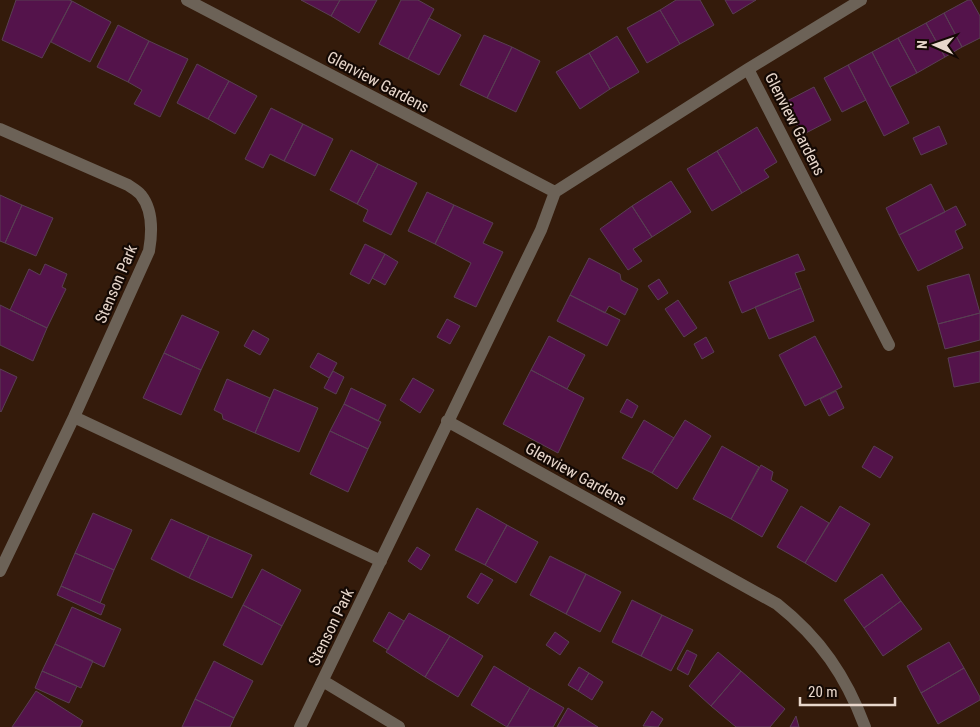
<svg xmlns="http://www.w3.org/2000/svg" width="980" height="727" font-family="'Roboto Condensed',sans-serif">
  <style>
    .building { fill: #54134b; stroke: #593f53 }
    .lines { fill: none; stroke-linecap: round; stroke-linejoin: round }
    .minor { stroke: #6c6257; stroke-width: 12 }
    .labels { text-anchor: middle; dominant-baseline: central; stroke-width: 4.5; stroke-linejoin: round; paint-order: stroke }
    .street-label { font-size: 16px; fill: #e8d7cc; stroke: #140904 }
  </style>
  <rect width="100%" height="100%" fill="#341b0b"/>
  <!-- building -->
  <path class="building" d="M16,0H69L72,1L42,58L2,40Z
    M301,0H340L331,16Z
    M340,0H377L359,33L331,16Z
    M401,0H418L434,9L408,59L379,44Z
    M676,0H700L714,25L680,44L660,10Z
    M725,0H756L733,14Z
    M968,0H971L980,16V38L962,47L944,13Z
    M72,1L111,22L90,62L51,42Z
    M660,10L680,44L647,63L627,28Z
    M944,13L962,47L945,57L926,23Z
    M429,18L461,35L439,75L408,59Z
    M926,23L945,57L917,73L898,38Z
    M118,25L149,41L128,82L97,67Z
    M484,35L512,47L487,98L460,85Z
    M617,36L639,72L610,89L589,53Z
    M898,38L917,73L890,87L872,52Z
    M149,41L188,59L160,117L134,104L142,90L128,82Z
    M512,47L540,61L516,112L487,98Z
    M872,52L909,123L884,136L848,65Z
    M589,53L610,89L580,109L556,72Z
    M197,64L229,81L208,119L177,103Z
    M848,65L866,100L842,112L824,78Z
    M229,81L257,96L235,134L208,119Z
    M814,87L831,120L802,135L785,102Z
    M271,108L303,124L284,161L270,154L263,168L245,159Z
    M303,124L333,139L315,176L284,161Z
    M939,126L947,144L921,155L913,138Z
    M757,127L777,162L764,170L769,177L742,193L717,151Z
    M351,150L378,164L357,204L330,190Z
    M717,151L742,193L712,211L687,169Z
    M378,164L417,183L391,235L363,221L368,210L357,204Z
    M671,181L691,212L652,237L632,206Z
    M931,184L945,212L899,235L886,208Z
    M427,192L454,205L435,244L408,231Z
    M0,195L22,205L5,243L0,241Z
    M22,205L53,218L36,256L5,243Z
    M454,205L493,223L483,243L503,252L476,307L454,297L471,263L435,244Z
    M632,206L652,237L633,249L642,261L628,270L600,229Z
    M956,206L966,225L955,231L963,248L918,271L899,235Z
    M365,244L385,254L369,284L350,274Z
    M385,254L398,262L385,285L372,278Z
    M798,254L805,270L795,273L801,288L742,313L729,282Z
    M589,258L620,274L621,280L638,289L625,315L609,306L605,313L570,295Z
    M45,264L67,274L62,287L66,289L47,328L10,310L29,269L40,275Z
    M969,274L980,313L938,324L927,286Z
    M659,279L668,293L658,300L648,286Z
    M801,288L814,321L769,339L755,307Z
    M570,295L620,320L607,346L557,321Z
    M678,300L697,328L684,337L665,309Z
    M0,305L47,328L33,361L0,345Z
    M980,313V340L945,349L938,324Z
    M182,315L219,332L201,370L164,353Z
    M447,319L460,326L450,344L437,337Z
    M253,330L269,339L260,355L244,346Z
    M549,336L585,355L567,389L531,370Z
    M815,336L842,387L805,406L779,355Z
    M706,337L714,352L702,359L694,344Z
    M980,351V382L954,387L948,358Z
    M164,353L201,370L181,415L143,398Z
    M318,353L337,363L329,378L310,367Z
    M0,369L17,377L1,412L0,411Z
    M531,370L584,398L558,453L503,424Z
    M333,371L344,377L336,394L324,388Z
    M413,378L434,390L420,413L400,400Z
    M227,379L270,398L255,433L223,419L222,414L214,410Z
    M351,388L386,405L378,421L344,404Z
    M274,389L318,408L299,452L255,433Z
    M836,391L844,408L829,416L820,399Z
    M627,399L638,406L632,418L620,412Z
    M344,404L381,422L368,449L330,431Z
    M644,420L674,438L652,473L622,458Z
    M685,420L711,436L677,489L652,473Z
    M330,431L368,449L348,492L310,474Z
    M722,446L759,467L731,519L693,499Z
    M874,446L893,457L880,478L862,467Z
    M761,465L773,472L771,480L788,490L762,537L731,519Z
    M801,506L829,523L805,563L777,547Z
    M840,506L870,524L836,582L805,563Z
    M477,508L507,525L485,565L455,550Z
    M93,513L132,530L114,570L75,553Z
    M171,519L209,536L189,578L151,559Z
    M507,525L538,542L516,583L485,565Z
    M209,536L252,555L232,598L189,578Z
    M417,547L430,555L421,570L408,561Z
    M75,553L114,570L100,603L61,586Z
    M550,556L586,574L566,614L530,595Z
    M262,569L301,590L282,626L243,605Z
    M481,573L493,580L478,604L467,597Z
    M586,574L621,592L600,632L566,614Z
    M882,574L901,601L864,628L844,600Z
    M61,586L105,605L101,615L57,595Z
    M632,600L662,615L641,656L612,642Z
    M901,601L922,629L883,656L864,628Z
    M243,605L282,626L262,665L223,645Z
    M72,607L121,629L104,667L55,644Z
    M389,612L404,621L388,650L373,641Z
    M409,613L450,636L425,677L386,652Z
    M662,615L693,630L671,671L641,656Z
    M555,632L569,642L560,655L546,645Z
    M450,636L483,656L458,697L425,677Z
    M949,642L964,668L921,693L907,666Z
    M55,644L93,661L81,688L42,671Z
    M687,650L697,655L688,675L677,669Z
    M718,652L741,671L711,706L689,686Z
    M214,661L253,681L234,718L195,699Z
    M494,666L530,688L507,727L471,705Z
    M579,667L589,673L578,691L568,685Z
    M964,668L980,697V700L938,724L921,693Z
    M42,671L77,686L69,703L35,688Z
    M741,671L785,709L770,727H736L711,706Z
    M589,673L603,682L592,700L578,691Z
    M530,688L564,708L553,727H507Z
    M36,691L83,721L80,727H12Z
    M195,699L234,718L230,727H182Z
    M568,708L598,727H557Z
    M652,711L663,719L658,727L643,726Z
    M796,716L799,727H790Z"/>
  <g class="lines">
    <!-- minor -->
    <path class="minor" d="M187,0L555,192
      M748,69L889,345
      M0,129L128,185C132,188 138,191 141,195C153,210 152,234 149,251L74,417L0,571
      M74,417L381,561
      M447,421L777,604C820,638 846,676 865,727
      M323,681L399,727
      M300,727L541,230L555,192L748,69L861,0"/>
  </g>
  <g class="labels">
    <!-- street labels -->
    <g class="street-label">
      <text transform="translate(378 82) rotate(28)">Glenview Gardens</text>
      <text transform="translate(795 124) rotate(63)">Glenview Gardens</text>
      <text transform="translate(116 284) rotate(-67)">Stenson Park</text>
      <text transform="translate(576 474) rotate(29)">Glenview Gardens</text>
      <text transform="translate(331 627) rotate(-64)">Stenson Park</text>
    </g>
  </g>
  <!-- north arrow -->
  <g transform="translate(935 45) rotate(272)" stroke="#140904" stroke-width="4" paint-order="stroke">
  <path d="M0-4L9 19L0 12L-9 19Z" fill="#e8d7cc"/>
  <text y="-8" font-size="14" font-weight="bold" text-anchor="middle" fill="#e8d7cc">N</text>
  </g>
  <!-- scale -->
  <path d="M800 697v8h95v-8" fill="none" stroke="#e8d7cc" stroke-width="2.5"/>
  <text x="808" y="697" font-size="15" fill="#e8d7cc" stroke="#140904" stroke-width="4" paint-order="stroke">20 m</text>
</svg>
